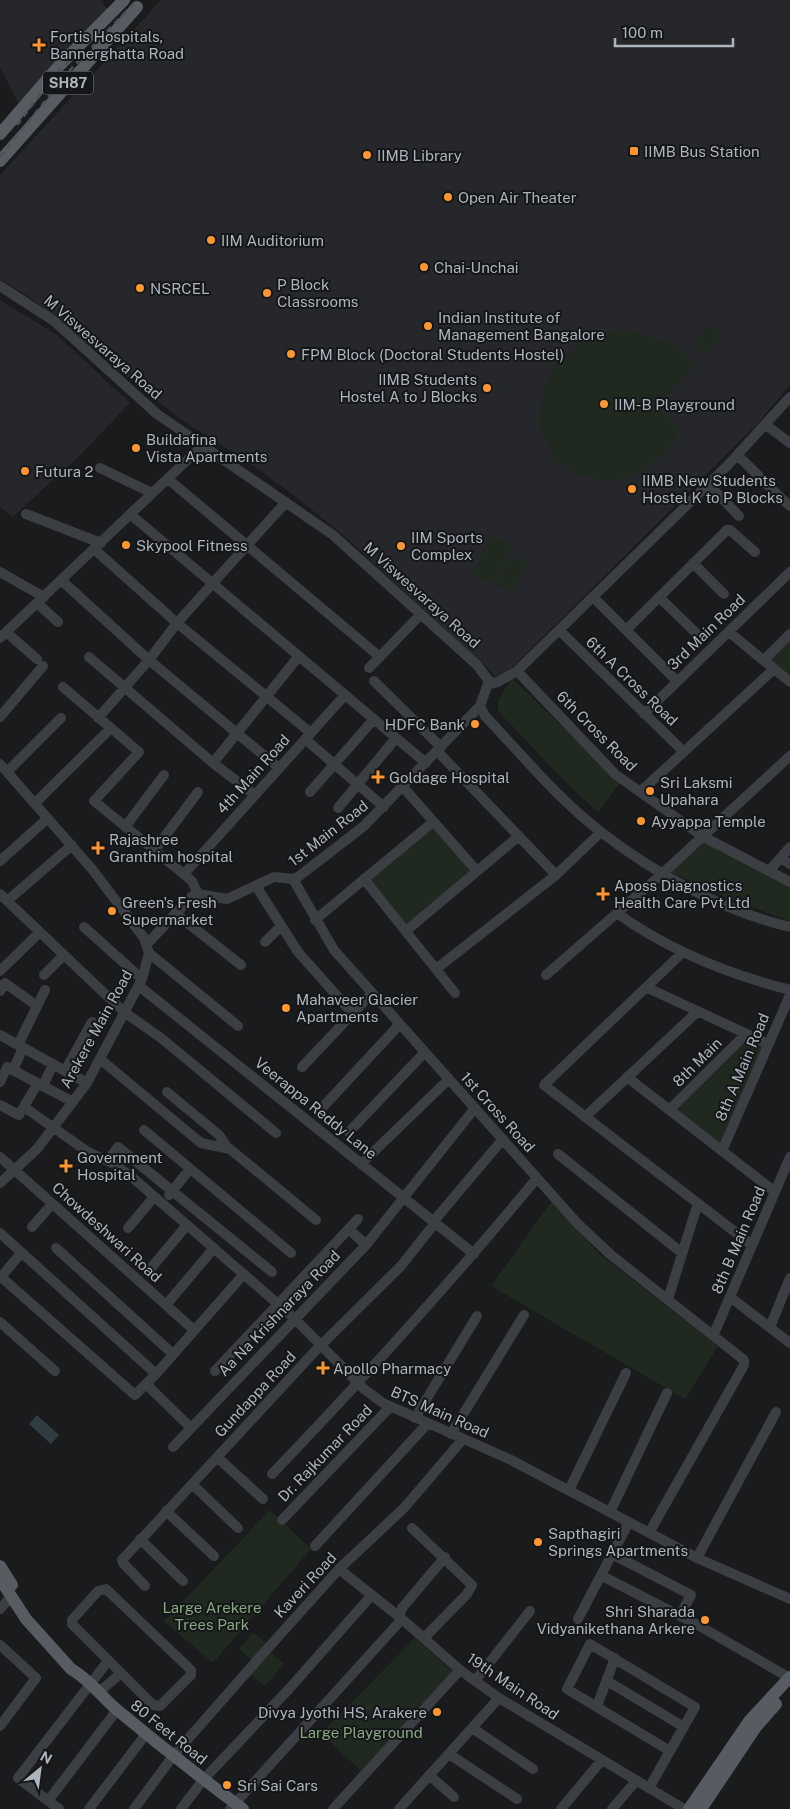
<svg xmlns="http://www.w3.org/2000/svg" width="790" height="1809" font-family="'Public Sans',sans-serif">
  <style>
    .built { fill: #26272a }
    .green { fill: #202920 }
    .water { fill: #2f3d43 }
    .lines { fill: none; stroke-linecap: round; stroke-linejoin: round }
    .minor { stroke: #3b3e42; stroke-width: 10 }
    .major { stroke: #575b62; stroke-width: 12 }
    .rail { stroke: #4e5258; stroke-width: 2.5; stroke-dasharray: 6 5; stroke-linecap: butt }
    .poi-dot { fill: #fe9631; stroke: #151618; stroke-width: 2 }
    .labels { text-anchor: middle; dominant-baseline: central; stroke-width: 4; stroke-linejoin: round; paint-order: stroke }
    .shield { fill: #151618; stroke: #7f858c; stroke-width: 1 }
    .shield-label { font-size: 14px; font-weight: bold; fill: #acb4bd }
    .poi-label { font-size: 15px; fill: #acb4bd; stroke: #151618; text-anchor: start }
    .street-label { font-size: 15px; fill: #acb4bd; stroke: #151618 }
    .park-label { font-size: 15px; fill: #87a982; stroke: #151618 }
  </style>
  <rect width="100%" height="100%" fill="#1a1b1d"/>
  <!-- built -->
  <path class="built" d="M0,0H100L110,12L19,105L0,67Z
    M161,0H790V385L757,424L500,680L341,533L293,495L244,459L180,419L32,299L0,279V175Z
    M0,300L57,335L130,403L82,453L13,517L0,507Z"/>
  <!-- green -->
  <path class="green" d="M707,325L721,334L707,355L694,346Z
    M624,329L670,343L695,365L655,408L680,428L666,453L631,477L605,481L577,474L554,459L539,426L543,389L554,366L591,335Z
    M491,535L511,545L492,584L472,574Z
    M509,555L527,563L512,593L495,584Z
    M790,634V682L764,660Z
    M512,678L620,783L598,812L570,787L498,711V700Z
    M433,822L477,871L406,931L364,879Z
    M702,840L790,886V921L734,901L670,872Z
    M746,1034L768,1044L722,1151L669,1110Z
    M552,1201L599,1254L718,1346L685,1399L491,1286Z
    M270,1510L311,1549L213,1663L164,1621Z
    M253,1632L272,1648L269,1651L284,1664L265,1686L245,1669L252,1660L239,1649Z
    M415,1638L453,1672L362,1772L321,1733Z"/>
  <!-- water -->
  <path class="water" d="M37,1415L59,1435L51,1444L29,1424Z"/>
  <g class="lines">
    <!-- minor -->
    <path class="minor" d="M0,286L54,321L157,414L333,535L477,665L489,681L480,706L485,716C522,755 558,799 601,832C655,874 723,911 790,927
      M766,425L790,443
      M737,455C756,472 771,490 790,506
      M100,468L152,493
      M168,479L380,657
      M708,484L739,516
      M26,514L101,543
      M130,514L426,763
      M94,549L177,623L311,733
      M693,563L724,594
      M0,572L44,597
      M61,580L149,660L279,768
      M593,597L677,681
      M659,597L696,633
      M37,603L58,622
      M559,630L684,752
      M626,630L727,530H730L755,552
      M6,632L37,659
      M729,632L790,682
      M0,638L203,445
      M89,657L213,763L255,795
      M764,660L790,634
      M369,668L421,614
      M517,671L615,774L702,836L790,882
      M374,681L441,747
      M489,684L498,682L517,671L728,465L790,397
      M63,687L139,752L94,801L192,881L198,894
      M644,714L790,572
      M0,717L43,666
      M98,718L149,660L177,623L286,502
      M305,739L384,807
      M437,751L556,875
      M213,763L299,656
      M0,764L92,869L144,938L149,953L142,979L87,1083L37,1149L0,1183
      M7,772L61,718
      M403,787L477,871
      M310,792L374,719
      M640,792L774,669
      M35,803L110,729
      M338,808L396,738
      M125,827L164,775
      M154,851L198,792
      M781,858L790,864
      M0,861L48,818
      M769,871L790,847
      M184,874L345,695
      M293,879L334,950L578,1224L611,1255L744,1360V1365L649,1533
      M364,879L455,993
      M256,886L298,952L354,1015
      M0,894L124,1012L161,1038L276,1133
      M7,901L72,845
      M175,913L241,965
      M617,913C669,951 728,974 790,990
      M315,920L433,822
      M84,927L142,979
      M406,931L519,836
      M265,942L281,926
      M147,944L192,896L198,894L227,899L274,877L293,879L298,877L364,826L480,706
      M683,952L544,1085L752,1245
      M149,953L238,1026
      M436,969L556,875L601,832
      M0,971L40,932
      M44,975L64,955
      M546,975L663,873L790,756
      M139,986L474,1254
      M648,988L768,1044
      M0,991L5,983L37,1006
      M0,1035L87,1083
      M18,1045L45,990
      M100,1059L201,1143L230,1149L316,1220
      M302,1067L372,993
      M13,1070L23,1048
      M65,1071L92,1022
      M627,1077L775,1192
      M0,1082L7,1067L73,1102
      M43,1086L53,1064
      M167,1092L219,1135L227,1147
      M0,1105L19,1115L38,1083
      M24,1107L88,1152L114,1164L133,1178L294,1318L364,1389L383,1403L511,1460L697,1558L790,1599
      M321,1109L400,1024
      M669,1110L746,1034
      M585,1117L697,1012
      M144,1130L291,1253
      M349,1132L425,1052
      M722,1151L790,995
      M558,1154L682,1253
      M0,1157L194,1330
      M108,1161L118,1147L272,1272
      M361,1164L449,1079
      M169,1195L190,1169
      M433,1222L503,1139
      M32,1227L52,1204
      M128,1228L154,1197
      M349,1229L366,1245
      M0,1233L156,1374L244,1274
      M56,1248L173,1354
      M21,1253L1,1277L135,1395L156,1374
      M152,1267L187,1225
      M730,1297L790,1343
      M668,1299L698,1203
      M166,1305L214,1248
      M0,1322L55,1371
      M770,1327L790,1278
      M714,1334L790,1157
      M215,1371L358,1219
      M146,1384L191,1428
      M415,1418L477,1316
      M451,1434L524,1315
      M173,1447L366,1245L475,1108
      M217,1457L263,1499
      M272,1474C364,1378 453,1280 537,1178
      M192,1484L238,1528
      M569,1490L626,1373
      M166,1511L214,1556
      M610,1512L667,1393
      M282,1520L390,1407
      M412,1528L472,1585L467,1594L424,1638
      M140,1539L183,1581
      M315,1546L428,1423
      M612,1554L691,1595L680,1615
      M697,1558L776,1412
      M339,1569L402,1619L460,1670L499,1698L684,1809
      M606,1578L696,1624L790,1678
      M145,1586L123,1563L122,1560L317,1349L401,1266L435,1223
      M106,1589L191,1670V1675L160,1706L153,1705L72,1624V1620L98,1591Z
      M0,1609L11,1597
      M399,1617L402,1608L445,1557
      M578,1619L629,1522
      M0,1645L36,1678L0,1726
      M475,1681L530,1611
      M607,1681L684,1727
      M99,1692L120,1674
      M597,1706L615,1658
      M472,1728L533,1769
      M449,1754L517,1799
      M429,1775L454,1797
      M649,1788L695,1707L590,1644L567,1689L670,1751
      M48,1801L117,1710
      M59,1809L18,1778L108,1661
      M89,1809L146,1734
      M134,1809L173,1756L260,1657L339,1569L404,1508L463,1439
      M181,1809L203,1780L289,1689L371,1596
      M230,1809L402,1619
      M333,1809L460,1670
      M399,1809L499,1698
      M561,1809L601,1761
      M612,1809L636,1781"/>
    <!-- major -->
    <path class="major" d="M0,134L58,67L124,0
      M0,161L137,7
      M0,1566L12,1585
      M0,1579L26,1619L71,1669C89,1679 101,1696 116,1709C158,1744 200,1777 243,1809
      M689,1809L750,1720L790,1677
      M701,1809L756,1727L776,1704"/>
    <!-- rail -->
    <path class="rail" d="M17,125L54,76L74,56
      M0,157L71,69L137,0"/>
  </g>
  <!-- markers -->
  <g class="poi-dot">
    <path d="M36.5 37.5h5v5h5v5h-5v5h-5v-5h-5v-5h5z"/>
    <rect x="629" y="146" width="10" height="10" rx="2.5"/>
    <circle cx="367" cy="155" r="5"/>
    <circle cx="448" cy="197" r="5"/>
    <circle cx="211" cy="240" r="5"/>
    <circle cx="424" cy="267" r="5"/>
    <circle cx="140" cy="288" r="5"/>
    <circle cx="267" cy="293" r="5"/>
    <circle cx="428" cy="326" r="5"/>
    <circle cx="291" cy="354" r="5"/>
    <circle cx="487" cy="388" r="5"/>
    <circle cx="604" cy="404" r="5"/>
    <circle cx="136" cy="448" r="5"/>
    <circle cx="25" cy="471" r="5"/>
    <circle cx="632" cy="489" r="5"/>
    <circle cx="126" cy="545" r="5"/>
    <circle cx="401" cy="546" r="5"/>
    <circle cx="475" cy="724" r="5"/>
    <path d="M375.5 769.5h5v5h5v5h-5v5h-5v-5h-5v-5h5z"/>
    <circle cx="650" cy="791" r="5"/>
    <circle cx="641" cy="821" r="5"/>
    <path d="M95.5 840.5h5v5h5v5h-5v5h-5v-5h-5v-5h5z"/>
    <path d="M600.5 886.5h5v5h5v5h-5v5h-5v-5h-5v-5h5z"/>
    <circle cx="112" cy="911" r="5"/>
    <circle cx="286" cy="1008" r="5"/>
    <path d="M63.5 1158.5h5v5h5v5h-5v5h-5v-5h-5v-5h5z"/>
    <path d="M320.5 1360.5h5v5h5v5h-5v5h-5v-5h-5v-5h5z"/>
    <circle cx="538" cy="1542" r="5"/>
    <circle cx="705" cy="1620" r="5"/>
    <circle cx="437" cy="1712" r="5"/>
    <circle cx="227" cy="1785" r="5"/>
  </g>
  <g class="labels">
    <!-- shield labels -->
    <rect class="shield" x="43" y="71.5" width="50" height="23" rx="4"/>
    <g class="shield-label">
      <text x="68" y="83">SH87</text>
    </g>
    <!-- poi labels -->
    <g class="poi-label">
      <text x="50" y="36">Fortis Hospitals,<tspan x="50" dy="17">Bannerghatta Road</tspan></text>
      <text x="644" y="151">IIMB Bus Station</text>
      <text x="377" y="155">IIMB Library</text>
      <text x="458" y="197">Open Air Theater</text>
      <text x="221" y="240">IIM Auditorium</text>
      <text x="434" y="267">Chai-Unchai</text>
      <text x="277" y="284">P Block<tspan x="277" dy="17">Classrooms</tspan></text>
      <text x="150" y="288">NSRCEL</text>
      <text x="438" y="317">Indian Institute of<tspan x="438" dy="17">Management Bangalore</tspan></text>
      <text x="301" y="354">FPM Block (Doctoral Students Hostel)</text>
      <text x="477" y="379" text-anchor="end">IIMB Students<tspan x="477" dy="17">Hostel A to J Blocks</tspan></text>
      <text x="614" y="404">IIM-B Playground</text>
      <text x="146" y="439">Buildafina<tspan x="146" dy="17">Vista Apartments</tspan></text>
      <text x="35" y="471">Futura 2</text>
      <text x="642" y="480">IIMB New Students<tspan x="642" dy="17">Hostel K to P Blocks</tspan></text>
      <text x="411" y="537">IIM Sports<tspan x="411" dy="17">Complex</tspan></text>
      <text x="136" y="545">Skypool Fitness</text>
      <text x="465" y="724" text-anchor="end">HDFC Bank</text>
      <text x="389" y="777">Goldage Hospital</text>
      <text x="660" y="782">Sri Laksmi<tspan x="660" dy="17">Upahara</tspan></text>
      <text x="651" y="821">Ayyappa Temple</text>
      <text x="109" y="839">Rajashree<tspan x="109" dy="17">Granthim hospital</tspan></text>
      <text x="614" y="885">Aposs Diagnostics<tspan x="614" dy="17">Health Care Pvt Ltd</tspan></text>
      <text x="122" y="902">Green's Fresh<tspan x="122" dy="17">Supermarket</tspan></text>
      <text x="296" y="999">Mahaveer Glacier<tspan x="296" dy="17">Apartments</tspan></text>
      <text x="77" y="1157">Government<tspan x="77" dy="17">Hospital</tspan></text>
      <text x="333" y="1368">Apollo Pharmacy</text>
      <text x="548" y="1533">Sapthagiri<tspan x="548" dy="17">Springs Apartments</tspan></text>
      <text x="695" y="1611" text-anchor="end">Shri Sharada<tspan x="695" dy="17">Vidyanikethana Arkere</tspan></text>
      <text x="427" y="1712" text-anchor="end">Divya Jyothi HS, Arakere</text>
      <text x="237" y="1785">Sri Sai Cars</text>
    </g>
    <!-- street labels -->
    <g class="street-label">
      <text transform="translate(103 347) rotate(41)">M Viswesvaraya Road</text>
      <text transform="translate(422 595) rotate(42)">M Viswesvaraya Road</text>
      <text transform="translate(706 632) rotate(-44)">3rd Main Road</text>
      <text transform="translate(632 681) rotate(44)">6th A Cross Road</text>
      <text transform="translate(597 731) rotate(45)">6th Cross Road</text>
      <text transform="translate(253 774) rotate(-48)">4th Main Road</text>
      <text transform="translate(328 833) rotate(-38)">1st Main Road</text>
      <text transform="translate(96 1029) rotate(-61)">Arekere Main Road</text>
      <text transform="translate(697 1062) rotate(-45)">8th Main</text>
      <text transform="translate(742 1067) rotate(-67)">8th A Main Road</text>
      <text transform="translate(316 1108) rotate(39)">Veerappa Reddy Lane</text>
      <text transform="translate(498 1112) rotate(48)">1st Cross Road</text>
      <text transform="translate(107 1232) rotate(42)">Chowdeshwari Road</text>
      <text transform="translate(738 1240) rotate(-67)">8th B Main Road</text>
      <text transform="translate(279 1313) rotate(-46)">Aa Na Krishnaraya Road</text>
      <text transform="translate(255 1394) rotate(-47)">Gundappa Road</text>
      <text transform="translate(440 1412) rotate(24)">BTS Main Road</text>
      <text transform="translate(325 1453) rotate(-46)">Dr. Rajkumar Road</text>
      <text transform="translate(305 1585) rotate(-47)">Kaveri Road</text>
      <text transform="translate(513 1686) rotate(34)">19th Main Road</text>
      <text transform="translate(169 1732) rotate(39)">80 Feet Road</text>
    </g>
    <!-- park labels -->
    <g class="park-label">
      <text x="212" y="1607">Large Arekere<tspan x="212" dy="17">Trees Park</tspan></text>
      <text x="361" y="1732">Large Playground</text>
    </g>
  </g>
  <!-- north arrow -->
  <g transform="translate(40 1769) rotate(29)" stroke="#151618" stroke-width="4" paint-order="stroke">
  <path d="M0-4L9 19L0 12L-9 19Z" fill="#acb4bd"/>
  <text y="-8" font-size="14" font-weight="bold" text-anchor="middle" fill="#acb4bd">N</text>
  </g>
  <!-- scale -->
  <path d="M615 38v8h118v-8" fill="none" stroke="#acb4bd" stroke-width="2.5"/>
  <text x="622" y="38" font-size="15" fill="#acb4bd" stroke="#151618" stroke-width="4" paint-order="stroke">100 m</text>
</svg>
